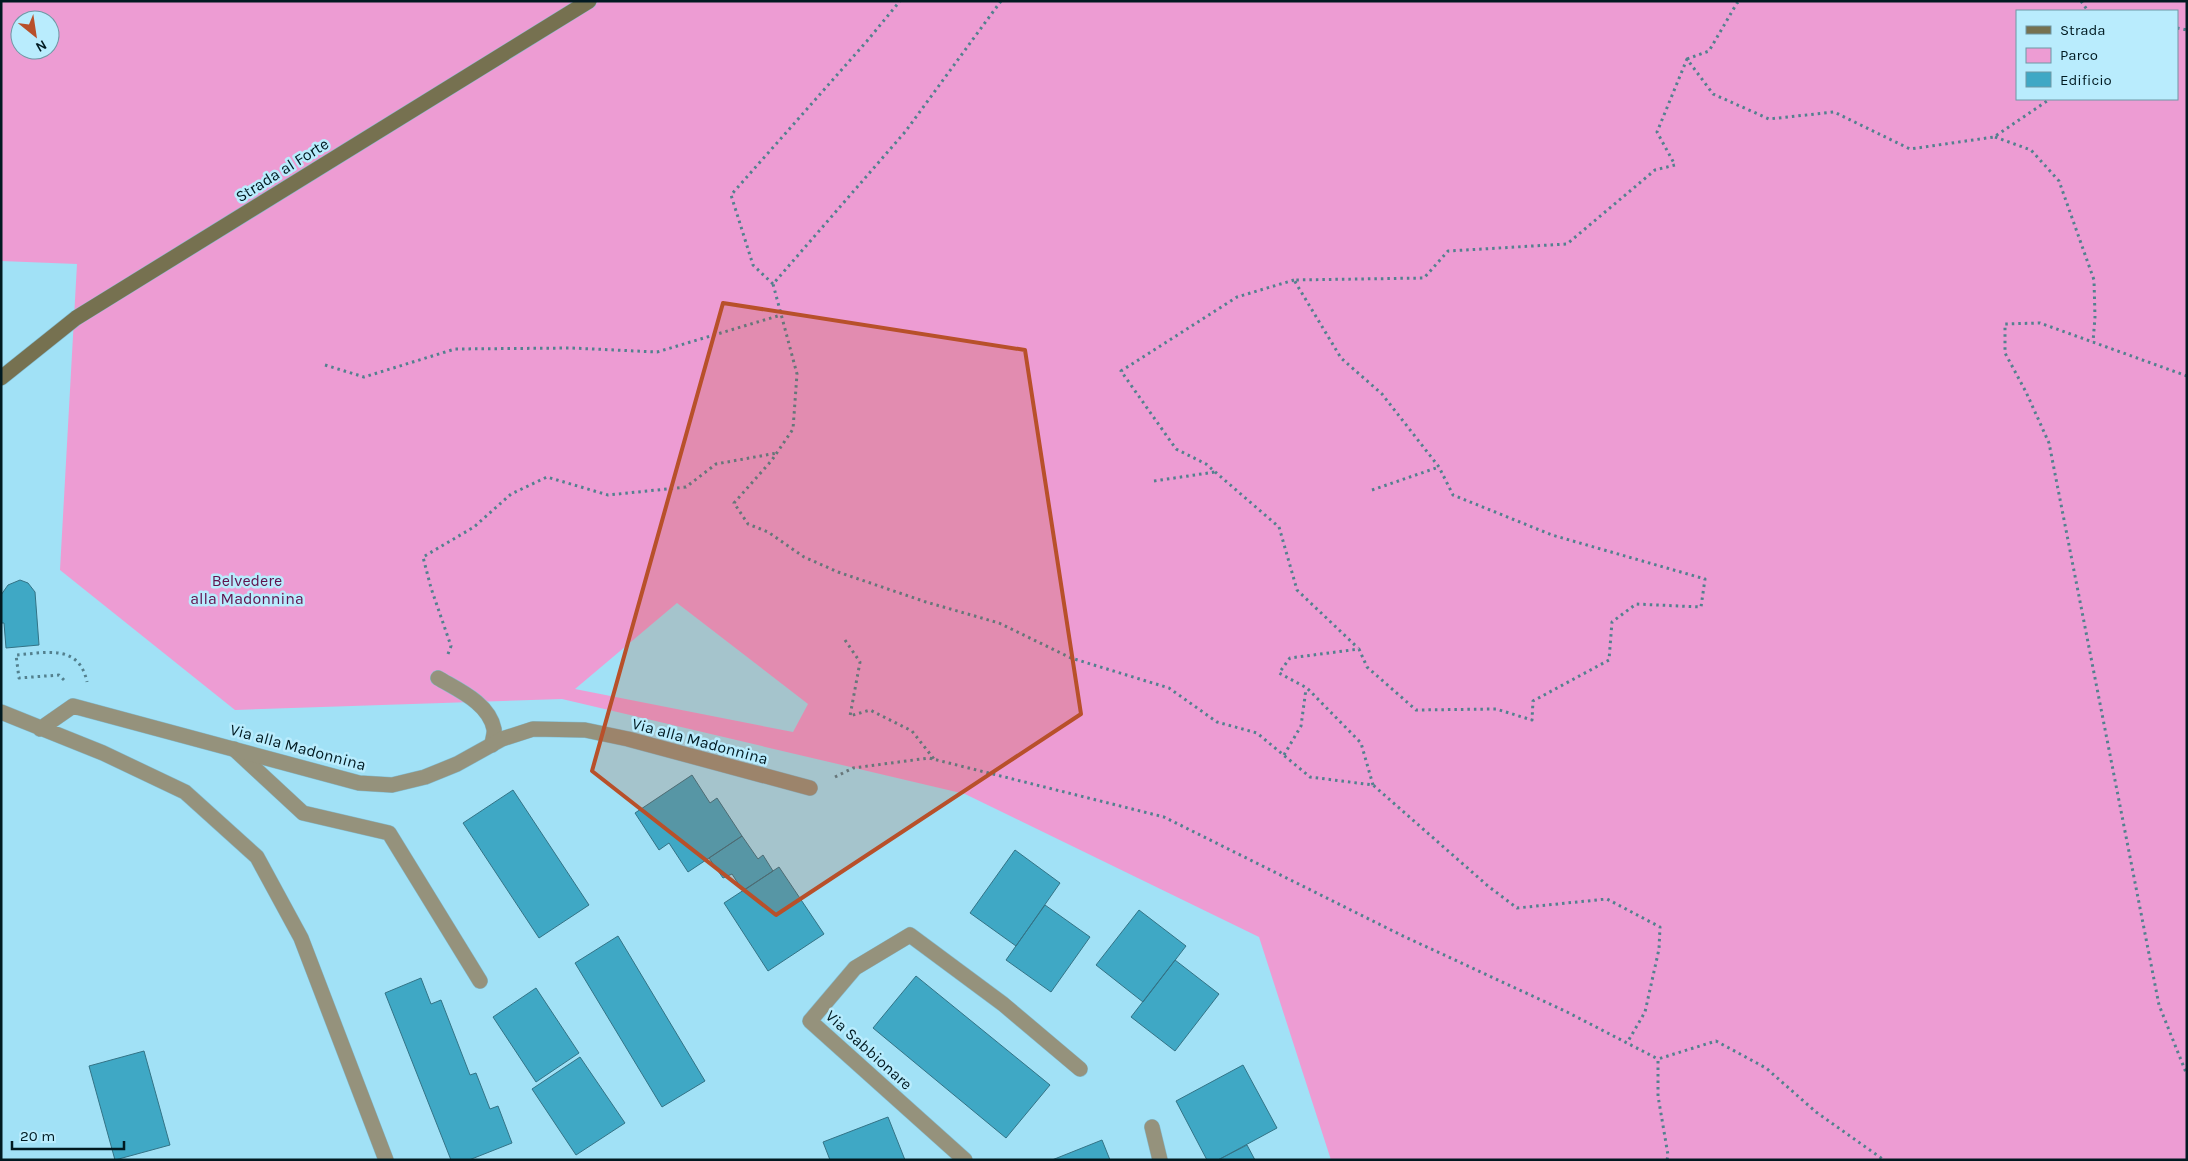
<svg xmlns="http://www.w3.org/2000/svg" width="2188" height="1161" font-family="Karla,sans-serif">
  <style>
    .green { fill: #ed9cd3; fill-rule: evenodd }
    .building { fill: #3fa8c5; stroke: #337386 }
    .lines { fill: none; stroke-linecap: round; stroke-linejoin: round }
    .lane-casing { stroke: #84bdd0; stroke-width: 16 }
    .street-casing { stroke: #84bdd0; stroke-width: 16 }
    .secondary-casing { stroke: #84bdd0; stroke-width: 16 }
    .path { stroke: #53808e; stroke-width: 3; stroke-dasharray: 2.5 4; stroke-linecap: butt }
    .lane { stroke: #95927c; stroke-width: 15 }
    .street { stroke: #95927c; stroke-width: 15 }
    .secondary { stroke: #767150; stroke-width: 15 }
    .marked { fill: #b8502a; fill-opacity: 0.2; stroke: #b8502a; stroke-width: 4; stroke-linejoin: round }
    .labels { text-anchor: middle; dominant-baseline: central; stroke-width: 5; stroke-linejoin: round; paint-order: stroke }
    .street-label { font-size: 16px; fill: #011a21; stroke: #b9ecfd }
    .park-label { font-size: 16px; fill: #60134d; stroke: #b9ecfd }
  </style>
  <rect width="100%" height="100%" fill="#a1e1f6"/>
  <!-- green -->
  <path class="green" d="M1,1H2187V1160H1331L1259,937L965,794L562,699L235,710L60,570L77,264L1,261ZM2017,11H2177V99H2017ZM20,20H50V50H20ZM677,603L808,704L793,732L575,689Z"/>
  <!-- building -->
  <path class="building" d="M20,580L28,583L35,592L39,645L6,648L4,623H1V595L8,585Z
    M692,775L710,803L717,798L742,836L688,872L669,843L659,850L635,813Z
    M513,790L589,905L539,938L463,823Z
    M742,836L758,859L763,855L773,871L743,891L732,874L723,878L709,858Z
    M1015,850L1060,883L1016,946L970,913Z
    M779,867L824,934L768,971L724,903Z
    M1045,905L1090,937L1051,992L1006,960Z
    M1139,910L1186,946L1143,1002L1096,965Z
    M618,936L705,1081L662,1107L575,963Z
    M1175,960L1219,994L1175,1051L1131,1017Z
    M916,976L1050,1085L1006,1138L873,1028Z
    M421,978L431,1004L441,1000L470,1075L476,1073L490,1109L498,1106L512,1143L469,1160H451L385,993Z
    M536,988L579,1053L536,1082L493,1017Z
    M144,1051L170,1145L115,1160L89,1066Z
    M580,1057L625,1123L576,1155L532,1089Z
    M1243,1065L1277,1128L1218,1160H1207L1176,1101Z
    M888,1117L905,1160H830L823,1142Z
    M1102,1140L1110,1160H1052Z
    M1247,1145L1255,1160H1218Z"/>
  <g class="lines">
    <defs>
      <path id="lane" d="M438,678C458,690 489,703 494,729C495,734 492,740 492,745
        M234,749L303,813L389,833L480,981"/>
      <path id="street" d="M1,712L103,753L185,792L257,857L301,938L386,1160
        M40,729L73,706L359,783L392,785L425,777L457,764L502,739L533,729L585,730L628,739L810,788
        M1152,1127L1160,1160
        M965,1160L810,1021L855,968L910,935L1003,1004L1080,1069"/>
      <path id="secondary" d="M1,378L76,318L589,1"/>
    </defs>
    <!-- lane casing -->
    <use href="#lane" class="lane-casing"/>
    <!-- street casing -->
    <use href="#street" class="street-casing"/>
    <!-- secondary casing -->
    <use href="#secondary" class="secondary-casing"/>
    <!-- path -->
    <path class="path" d="M1001,1L905,132L773,284L797,374L793,429L772,460L734,503L748,524L768,532L804,557L838,572L926,602L999,623L1071,658L1169,688L1217,722L1257,733L1310,777L1373,785L1488,886L1517,908L1607,899L1660,927L1659,949L1645,1012L1627,1043
      M2081,1L2088,11
      M2177,28L2187,30
      M1687,59L1709,51L1737,3L1741,1
      M1995,137L2031,150L2059,181L2094,280L2095,317L2093,342
      M1294,280L1237,297L1121,371L1176,449L1206,464L1279,527L1297,590L1358,648
      M773,284L753,265L731,195L867,41L900,1
      M325,365L364,377L455,349L572,348L657,352L781,315
      M2187,376L2040,323L2005,324V353L2026,392L2049,443L2159,1005L2187,1075
      M1154,481L1215,472
      M1372,490L1439,467
      M845,640L860,662L850,716L870,710L912,731L934,759
      M448,654L451,646L431,588L423,557L474,527L511,494L547,477L608,495L686,487L716,464L777,453
      M64,680L59,675L19,678L16,655C45,653 79,643 87,682
      M1284,755L1301,726L1306,689
      M835,777L853,768L929,758L1164,817L1401,935L1567,1012L1658,1059
      M1373,785L1361,743L1307,688L1279,673L1290,658L1359,649L1367,667L1416,710L1496,709L1532,720L1533,701L1609,660L1612,622L1636,604L1701,607L1705,579L1552,535L1453,495L1439,467L1382,394L1341,358L1294,280L1424,278L1448,251L1567,244L1655,170L1675,165L1657,132L1687,59L1713,94L1769,119L1834,112L1910,149L1994,137L2050,99
      M1667,1160L1668,1155L1658,1096V1059L1716,1041L1766,1068L1816,1112L1884,1160"/>
    <!-- lane -->
    <use href="#lane" class="lane"/>
    <!-- street -->
    <use href="#street" class="street"/>
    <!-- secondary -->
    <use href="#secondary" class="secondary"/>
  </g>
  <!-- marked area -->
  <path class="marked" d="M723,303L1025,350L1081,714L776,915L592,771Z"/>
  <g class="labels">
    <!-- street labels -->
    <g class="street-label">
      <text transform="translate(282 170) rotate(-32)">Strada al Forte</text>
      <text transform="translate(700 741) rotate(15)">Via alla Madonnina</text>
      <text transform="translate(298 747) rotate(15)">Via alla Madonnina</text>
      <text transform="translate(869 1050) rotate(42)">Via Sabbionare</text>
    </g>
    <!-- park labels -->
    <g class="park-label">
      <text x="247" y="580">Belvedere<tspan x="247" dy="18">alla Madonnina</tspan></text>
    </g>
  </g>
  <!-- border -->
  <rect width="2188" height="1161" fill="none" stroke="#011a21" stroke-width="5"/>
  <!-- legend -->
  <rect x="2016" y="10" width="162" height="90" fill="#b9ecfd" stroke="#6f98a5"/>
  <rect x="2026" y="26" width="25" height="8" fill="#767150" stroke="#6f98a5"/>
  <text x="2060" y="35" font-size="15" fill="#011a21">Strada</text>
  <rect x="2026" y="48" width="25" height="15" fill="#ed9cd3" stroke="#6f98a5"/>
  <text x="2060" y="60" font-size="15" fill="#011a21">Parco</text>
  <rect x="2026" y="72" width="25" height="15" fill="#3fa8c5" stroke="#6f98a5"/>
  <text x="2060" y="85" font-size="15" fill="#011a21">Edificio</text>
  <!-- north arrow -->
  <g transform="translate(35 35) rotate(150)"><circle r="24" fill="#b9ecfd" stroke="#6f98a5"/>
  <path d="M0-4L9 19L0 12L-9 19Z" fill="#b8502a"/>
  <text y="-8" font-size="14" font-weight="bold" text-anchor="middle" fill="#011a21">N</text>
  </g>
  <!-- scale -->
  <path d="M12 1141v8h112v-8" fill="none" stroke="#011a21" stroke-width="2.5"/>
  <text x="20" y="1141" font-size="15" fill="#011a21" stroke="#b9ecfd" stroke-width="4" paint-order="stroke">20 m</text>
</svg>
